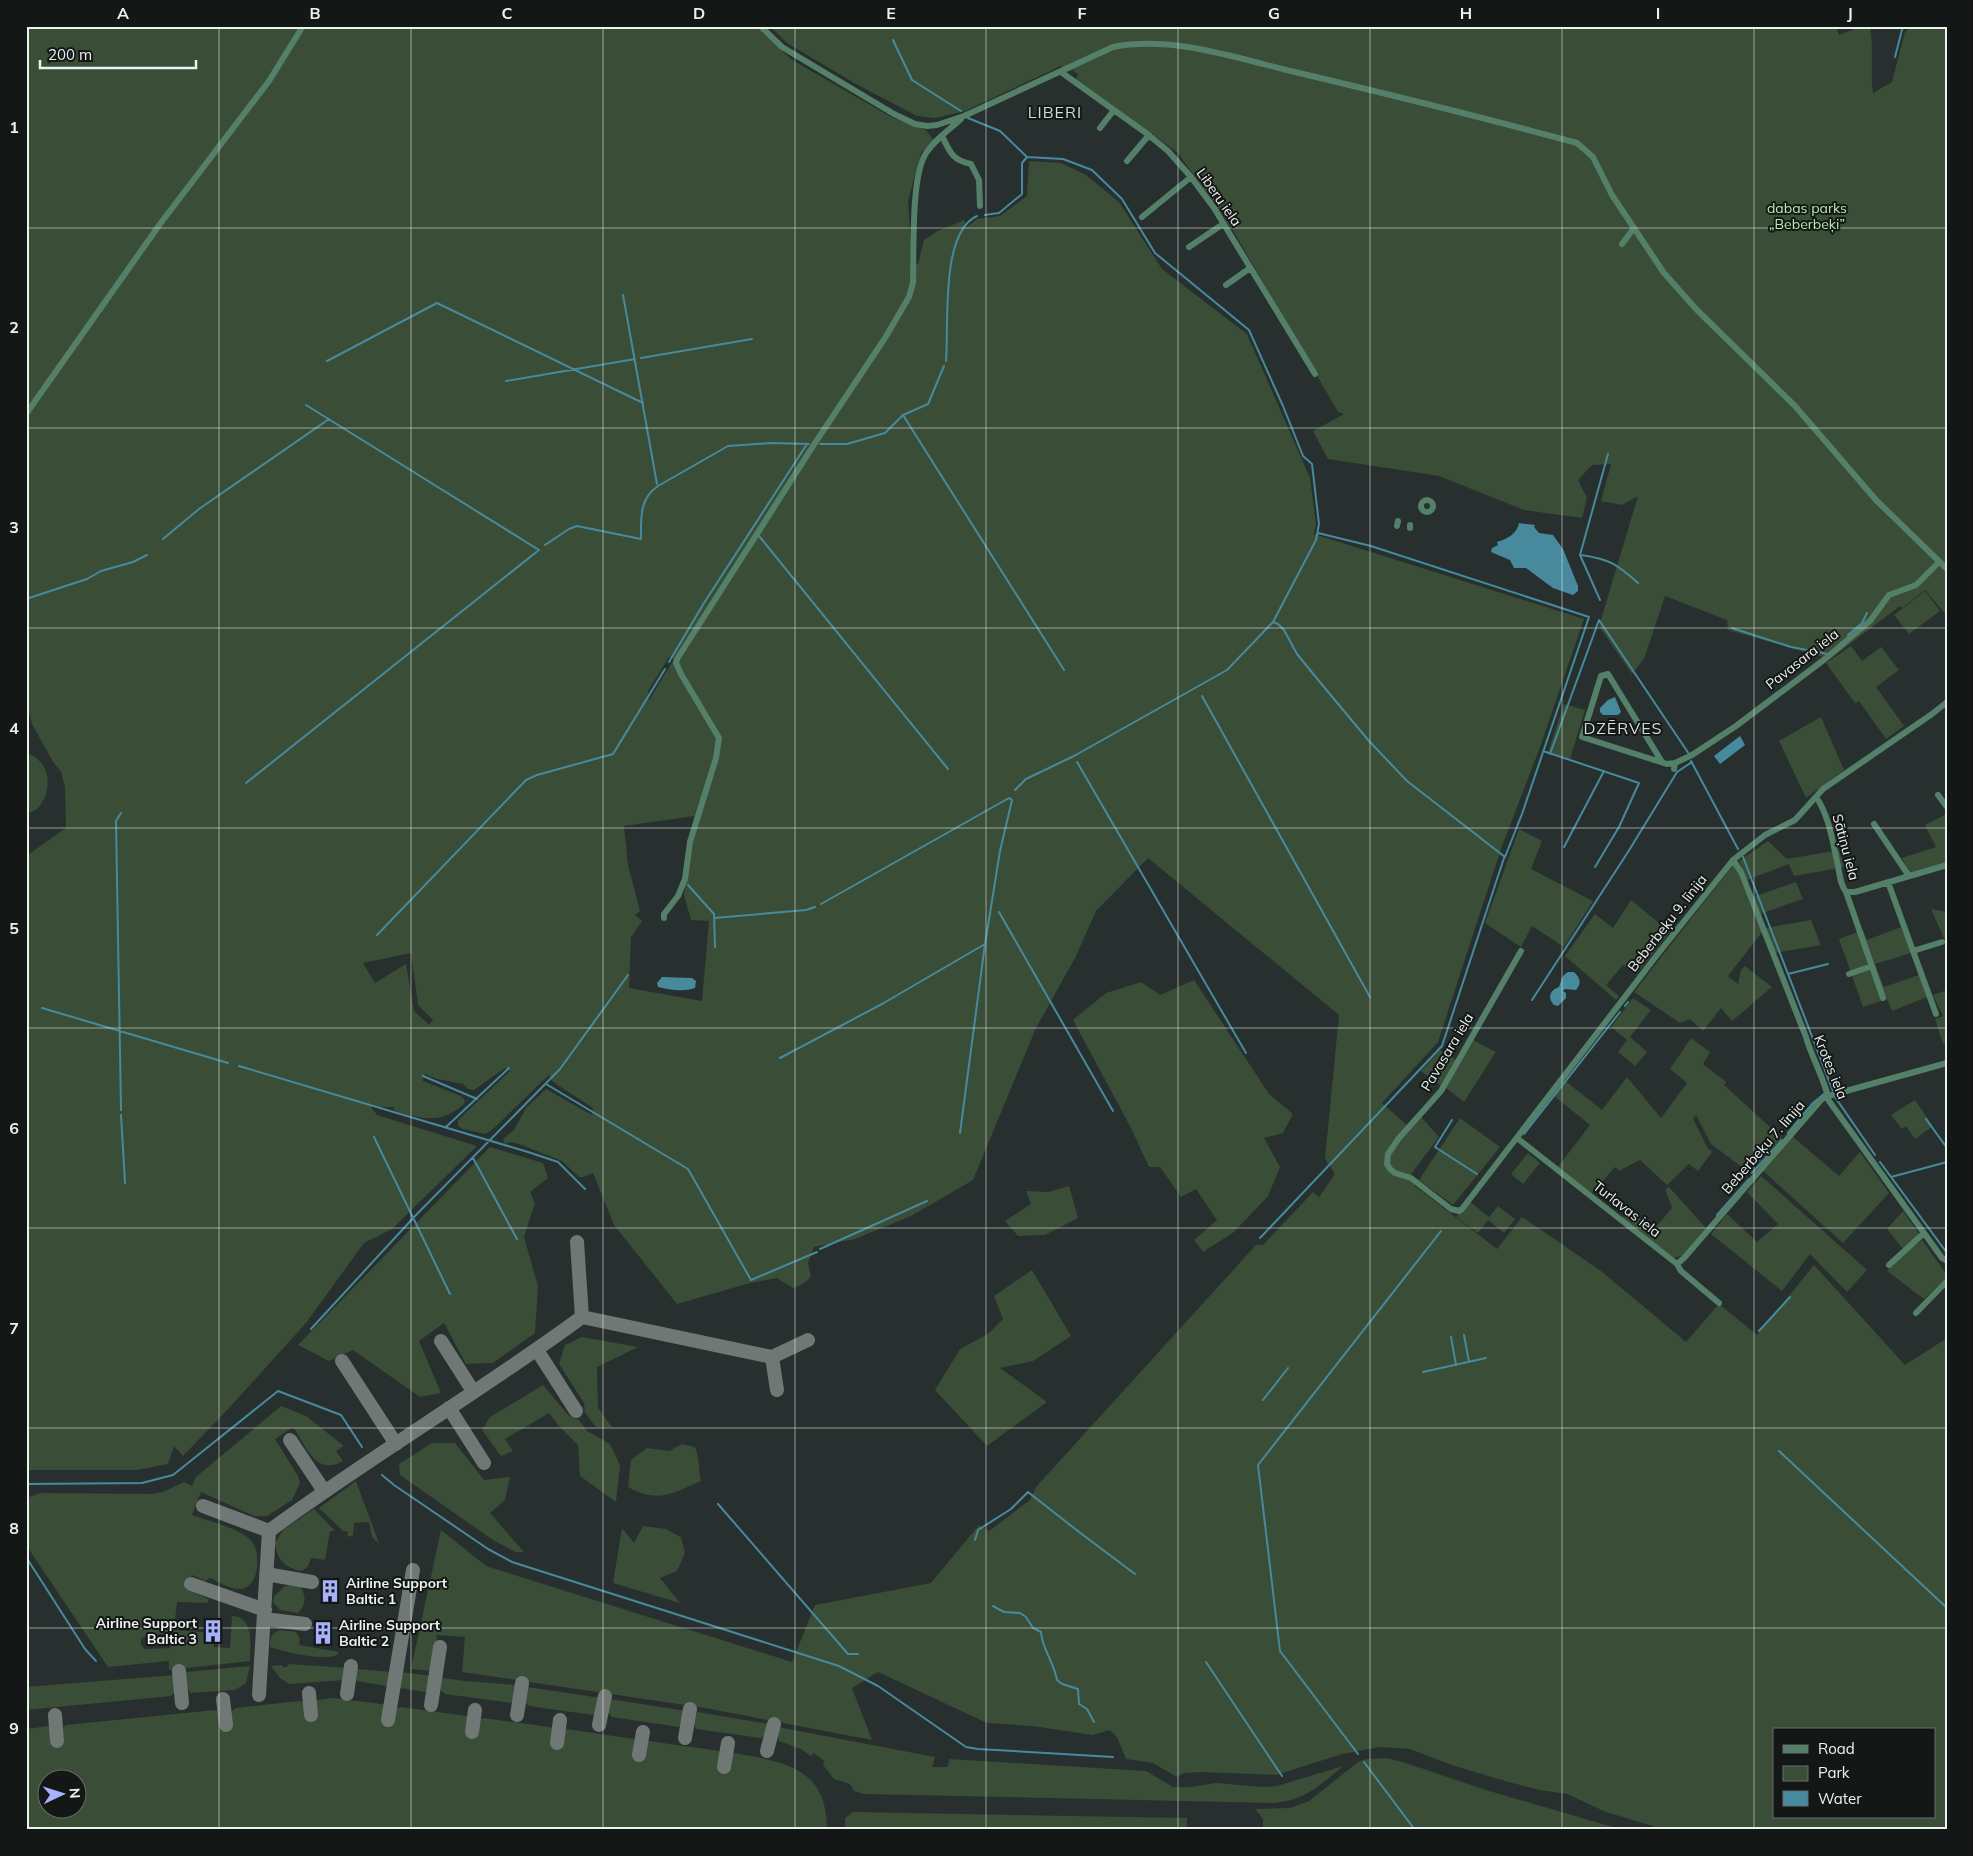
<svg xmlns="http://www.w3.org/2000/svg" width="1973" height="1856" font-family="Mulish,sans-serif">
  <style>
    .green { fill: #3a4d36; fill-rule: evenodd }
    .water { fill: #478a9d }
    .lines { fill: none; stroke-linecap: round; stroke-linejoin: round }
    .stream { stroke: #478a9d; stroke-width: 2 }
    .taxiway { stroke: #707876; stroke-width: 14 }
    .street { stroke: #547f68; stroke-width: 6 }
    .grid { fill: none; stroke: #edf2f1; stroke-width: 1; stroke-opacity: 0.55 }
    .labels { text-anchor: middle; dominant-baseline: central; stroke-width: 4; stroke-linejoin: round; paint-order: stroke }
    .street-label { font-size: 14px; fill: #edf2f1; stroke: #131716 }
    .park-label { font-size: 14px; fill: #b7edac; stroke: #131716 }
    .poi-label { font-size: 14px; font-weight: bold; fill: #edf2f1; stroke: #131716; text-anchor: start }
    .quarter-label { font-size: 16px; letter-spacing: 1px; fill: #d1dcd9; stroke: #131716 }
    .neatline { fill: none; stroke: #edf2f1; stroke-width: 2 }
    .grid-label { font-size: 16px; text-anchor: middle; font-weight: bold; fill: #edf2f1 }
  </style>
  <rect width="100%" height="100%" fill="#27302e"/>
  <!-- green -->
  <path class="green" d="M26,26H755L792,60L893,118L926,130L933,140L921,153L908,201L911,245L910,262L918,264L924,240L938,231L964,220L967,227L977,219L1000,216L1027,196L1029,161L1061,163L1086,175L1119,202L1162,269L1247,334L1310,478L1316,524L1314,534L1584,619L1539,750L1502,846L1438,1042L1382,1103L1410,1128L1421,1117L1439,1137L1411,1174L1415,1186L1497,1249L1522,1217L1601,1271L1686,1342L1719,1304L1757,1335L1814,1265L1905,1365L1947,1338V1830H1666L1606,1812L1567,1794L1539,1790L1498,1779L1452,1765L1410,1749L1380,1747L1342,1754L1276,1775L1201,1772L1184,1773L1177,1777L1153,1763L1126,1759L1117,1737L1110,1730L1092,1735L1033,1726L987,1723L878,1672L852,1688L872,1740L705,1708L462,1672L465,1637L437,1635L433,1671L411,1669L441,1530L486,1566L792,1662L815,1605L931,1583L979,1525L989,1531L1030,1500L1036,1487L1256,1245H1263L1313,1192L1319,1197L1335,1174L1325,1159L1339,1015L1148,858L1096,911L1075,958L1036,1028L973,1180L911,1216L855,1239L814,1247L808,1263L811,1276C807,1282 800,1286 793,1288L777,1278L750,1283L677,1304L614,1225L593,1173L584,1177H579L562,1161L519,1144L511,1142L505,1144L503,1141L504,1138L514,1130L526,1108L546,1089L592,1115L593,1108L553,1082L549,1075L492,1130L485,1134L463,1129L458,1126V1120L510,1071L505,1068L474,1090L468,1089L463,1084L437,1079L425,1074L423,1076V1081L461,1096L464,1099L465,1103C442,1125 422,1119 395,1111L393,1107H371L377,1115L477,1146L392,1229L364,1243L306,1323L231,1406L183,1456L174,1446L168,1464L137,1470H26V856L66,828L65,787L61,772L52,760L32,724L26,699ZM669,657L674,659L649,700L648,691ZM701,815L693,842L684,895L691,920L709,921L702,1001L629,988L631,937L642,921L635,915L640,911L628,865L624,826ZM411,953L418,1005L433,1020L429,1025L414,1011L406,964L375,983L363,963ZM1774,1730H1934V1817H1774Z
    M770,26H1836L1839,35L1863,26H1870C1874,48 1870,71 1873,93L1892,82L1905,32L1911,26H1947V616L1925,590L1902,608L1900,606L1830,659L1728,630L1727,620L1665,596L1644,659L1632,674L1599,626L1638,496L1622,505L1601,501L1611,464L1592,465L1578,480L1587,498L1582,518L1524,510L1439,476L1328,459L1313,431L1344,414L1338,412L1234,232L1178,153L1076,79L1078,74L1072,70L1069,72L1061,66L965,111L935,118L917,116L856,84L787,43Z
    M1925,591L1940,611L1909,634L1894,615Z
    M1851,646L1862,661L1881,647L1899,670L1876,687L1904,726L1886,739L1859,701L1855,703L1826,663Z
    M1564,704L1585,710L1570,759L1548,752Z
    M1821,717L1844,770L1806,798L1779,741Z
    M26,753C51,760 54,791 37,809C34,811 29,813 26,815Z
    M1947,814V863L1910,873L1902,858L1936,847L1925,825Z
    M1519,829L1542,841L1531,869L1593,901L1564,947L1532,926L1521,947L1485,923Z
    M1768,841L1787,859L1839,850L1845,867L1794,876L1789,864L1747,880L1739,861Z
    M1733,865L1737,870L1762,932L1728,976L1738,984L1741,970L1745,966L1772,987L1732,1021L1721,1008L1703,1031L1690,1019L1680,1023L1634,992Z
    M1796,882L1803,899L1760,914L1753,897Z
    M1631,900L1670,932L1636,975L1623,965L1606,985L1619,996L1616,1000L1565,956L1595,914L1613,928Z
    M1931,909L1947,912V945Z
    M1811,920L1821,945L1775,953L1766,928Z
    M1901,927L1911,953L1875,964L1884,987L1919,975L1927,997L1892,1011L1887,999L1863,1007L1839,939L1863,930L1867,940Z
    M1194,980L1269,1094L1293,1114L1283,1133L1264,1138L1280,1167L1268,1196L1234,1232L1203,1252L1194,1240L1217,1220L1196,1189L1181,1197L1160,1167H1149L1131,1128L1073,1020L1106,993L1141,982L1160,995Z
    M1947,990V1042L1943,1044L1935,1019L1943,1016L1933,995Z
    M1633,998L1651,1010L1630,1037L1647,1052L1635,1066L1618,1052L1627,1040L1611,1027Z
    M1691,1038L1710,1052L1703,1064L1726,1082L1724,1085L1782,1138L1750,1173L1711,1144L1696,1115L1693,1119L1707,1147L1712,1152L1698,1171L1689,1164L1667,1185L1640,1160L1619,1171L1615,1167L1592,1193L1557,1168L1590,1125L1553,1095L1564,1080L1602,1110L1627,1077L1661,1118L1687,1083L1670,1069Z
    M1473,1040L1496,1052L1464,1102L1446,1088Z
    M1440,1050L1456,1060L1441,1086L1421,1071Z
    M1915,1100L1933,1126L1915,1139L1906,1126L1902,1129L1891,1115Z
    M1460,1118L1500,1147L1453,1205L1419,1180Z
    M1793,1137L1839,1176L1860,1152L1889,1193L1843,1243L1762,1170Z
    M490,1147L543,1163L548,1178L530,1192L535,1203L524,1237L538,1286L535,1333L493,1363L466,1364L444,1323L419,1341L441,1393L420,1397L353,1350L329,1361L298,1345Z
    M1528,1153L1540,1163L1523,1184L1511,1174Z
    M1761,1176L1867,1270L1847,1292L1810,1254L1782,1291L1711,1234L1727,1214L1757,1242L1778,1224L1747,1192Z
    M1069,1186L1078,1218L1045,1235L1018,1236L1005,1221L1031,1204L1026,1191L1048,1192Z
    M1669,1187L1706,1228L1682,1256L1673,1258L1621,1217L1634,1214L1655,1228L1672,1208L1665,1189Z
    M1469,1201L1489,1217L1498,1206L1515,1219L1504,1233L1488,1220L1478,1233L1456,1217Z
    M1903,1211L1919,1234L1903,1249L1887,1229Z
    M1922,1240L1947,1275V1277L1924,1299L1887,1271L1905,1253Z
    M1032,1270L1071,1336L1033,1361L1000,1368L1047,1402L987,1446L935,1390L960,1349L988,1334L1003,1319L994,1296Z
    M582,1337L638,1347L597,1367L598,1408L612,1427H596L585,1413L584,1403L559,1364L565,1345Z
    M543,1385L569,1416L579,1420L587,1431L610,1444L620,1465L616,1502L580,1476L578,1445L559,1426L549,1413L505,1439L513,1451L501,1456L482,1430L490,1417Z
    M281,1406L306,1416L344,1446L336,1451L343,1461C315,1477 306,1445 293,1427L275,1439L298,1476L300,1483L292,1500L267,1516H254L201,1492L192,1515C208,1521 243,1529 252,1542C262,1553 259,1590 239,1589C230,1589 218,1582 210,1578L205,1581L192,1575L185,1589L209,1599L207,1603L177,1602L174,1630L214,1633V1647L230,1648L232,1616C255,1617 250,1646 250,1661L169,1670V1661L108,1667L26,1545V1498L41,1493L151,1494L163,1492L184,1482L192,1486L196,1477ZM171,1633L170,1648L145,1649L141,1645V1639L146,1636Z
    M432,1443H455L484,1480L510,1477L505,1500L490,1513L524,1552H516L493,1540L400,1475L399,1464Z
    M682,1444L695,1447C700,1458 698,1470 701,1481C673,1493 658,1504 628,1487L631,1460L647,1448L669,1451Z
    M356,1481L377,1538L379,1544L372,1537L369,1522L354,1523L353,1535L350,1537L347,1535L348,1532L343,1531L319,1508Z
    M314,1509L335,1531H330L325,1560L311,1558L308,1566L302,1571C285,1568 277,1560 275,1543L283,1530Z
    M643,1526L666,1529L681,1537L685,1553L677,1571L660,1578L680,1603L613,1583L622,1528L634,1543Z
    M291,1585L300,1586C306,1596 307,1603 298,1613L280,1610L273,1602L274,1596L284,1587Z
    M281,1630L296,1632L300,1639L299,1645L339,1652L337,1655C323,1661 285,1652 270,1647C270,1637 271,1633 281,1630Z
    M288,1664L349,1668L347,1677L344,1680L289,1684L280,1678L271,1666L282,1665L283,1667H287Z
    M250,1666L246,1683L235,1690L190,1693L187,1688L186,1672Z
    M357,1669L393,1672L391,1684L387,1686L357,1681L355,1678Z
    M400,1672L433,1676L430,1689L425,1692L400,1688Z
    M175,1675L176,1691L171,1696L26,1710V1687Z
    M442,1678L465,1681L518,1685L515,1697L511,1703L445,1694L440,1689Z
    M527,1687L601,1698L599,1710L593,1715L529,1706L526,1703Z
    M333,1698L382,1704L385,1706L383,1721L394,1723L397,1708L401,1707L467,1716L469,1717L468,1733L478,1734L479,1720L483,1718L550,1727L553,1729L551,1745L562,1746L563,1732L566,1729L635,1739L637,1742L636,1756L645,1757L647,1743L649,1741L720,1751L722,1753L719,1767L729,1769L732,1754L734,1753C785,1762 827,1767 827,1830H26V1729L48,1726L52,1729L53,1744L62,1742L61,1730L66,1725L215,1710L220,1712L221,1727L231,1726V1712L235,1708L299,1701L304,1702L306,1719L316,1718L315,1702L317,1700ZM78,1778V1808H48V1778Z
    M610,1699L686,1711L685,1722L679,1727L612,1717L608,1712Z
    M697,1712L769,1724L767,1734L761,1738L696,1729L694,1724Z
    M778,1727L935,1757L932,1767H947L950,1759L1146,1771L1173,1787H1191L1216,1783L1264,1787L1277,1786L1343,1766C1322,1784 1305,1800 1275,1803L864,1794L854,1791L850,1784L834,1779L823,1765L824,1761L814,1753L811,1756L801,1749L779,1741L777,1733Z
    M1387,1758L1406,1763L1486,1790L1623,1830H1263V1819L1255,1809L1290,1808L1309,1801L1358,1762L1367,1759Z
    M853,1812L1187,1818V1830H845V1818Z"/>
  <!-- water -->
  <path class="water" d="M1519,523L1535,525L1534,527L1539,533L1553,535L1563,549L1578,586V591L1573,595L1553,588L1526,568H1514L1510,560L1491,552L1492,548L1498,545L1497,542C1507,539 1517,534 1519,523Z
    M1615,697L1621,712L1618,715H1603L1600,712V708L1608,700Z
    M1740,736L1745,745L1720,764L1714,756Z
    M1568,972H1574C1580,978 1582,983 1576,990L1565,989L1563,991L1566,993V998L1558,1006L1554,1005C1547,998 1550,990 1559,987C1562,980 1560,977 1568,972Z
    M662,977L692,978L696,981L695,988C684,992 670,990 658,987L657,983Z"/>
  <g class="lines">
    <!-- stream -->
    <path class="stream" d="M893,40L912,80L961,111
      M1895,57L1903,26
      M968,118L1000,131L1027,157
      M985,215L999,213L1022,194V163L1027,157
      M623,295L657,484
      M641,358L752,339
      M327,361L437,303L643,403
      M946,361C949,327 940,232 977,216
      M506,381L635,359
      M903,415L1064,670
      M820,444H847L885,433L903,415L928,404L944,366
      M759,536L948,769
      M163,539L199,509L329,419
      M545,545L569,529L577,526L641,539C641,518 639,499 658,486L728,446L771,443L809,444
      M1581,555C1609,559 1617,564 1638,583
      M26,599L87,579L101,571L133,562L147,555
      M1600,600L1580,555L1608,454
      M1599,620L1689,754
      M1273,622L1278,624L1284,630L1297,654L1319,681L1369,741L1407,781L1505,857L1522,814L1589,617L1371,546L1318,533
      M1732,628L1791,647L1828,654
      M1848,635L1862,623L1867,613
      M669,662L704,603L807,444
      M1202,696L1370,997
      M1543,751L1639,783L1619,827L1595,867
      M1550,754L1599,620
      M1691,761L1738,849
      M1077,762L1246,1053
      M246,783L539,550L306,405
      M1015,790L1026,779L1074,756L1227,670L1273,622L1316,540L1319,524L1312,464L1303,456L1283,406L1249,330L1155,253L1122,199L1092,170L1063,159L1027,157
      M121,813L116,821L121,1110
      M1564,847L1604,771
      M1743,857L1833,1091
      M688,885L714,914L715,947
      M821,904L1009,798L1012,800L1000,851L985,944L960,1133
      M999,912L1113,1111
      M714,918L806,910L815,907
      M377,935L526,780L537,775L613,754L665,669
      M1788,974L1828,964
      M1532,1000L1628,852L1677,772L1692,762
      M1625,1006L1628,1002
      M42,1008L228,1063
      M780,1058L882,1004L985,944
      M239,1066L528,1152L558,1162L585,1189
      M423,1076L477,1099
      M546,1084L688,1169L751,1280L817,1252
      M1835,1097L1875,1155
      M121,1115L125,1183
      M1926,1119L1947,1148
      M1452,1120L1435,1147L1477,1174
      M446,1127L509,1068
      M1788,1133L1813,1103L1824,1094
      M1524,1134L1620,1012
      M374,1137L450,1294
      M473,1158L517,1239
      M1880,1162L1947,1253
      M1752,1173L1782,1140
      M1891,1177L1947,1162
      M1717,1215L1749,1179
      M1260,1238L1442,1046L1504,858
      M820,1249L927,1201
      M311,1329L415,1216L560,1069L628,975
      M1759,1331L1790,1297
      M1464,1335L1469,1362
      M1451,1337L1456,1365
      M1423,1372L1486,1358
      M1263,1400L1288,1368
      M1779,1451L1947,1608
      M382,1475L394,1485L488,1549L512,1562L839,1666L878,1686L966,1747L978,1749L1113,1757
      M26,1484L142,1483L173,1475L278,1391L341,1415L362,1447
      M718,1504L848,1654H858
      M975,1540L978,1530L1011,1509L1028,1492L1079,1532L1135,1574
      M26,1557L85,1649L96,1661
      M993,1606L1004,1612L1020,1613L1026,1617L1033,1628L1041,1632C1042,1649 1054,1662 1057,1680L1062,1684L1078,1689L1079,1704L1087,1709L1094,1722
      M1206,1662L1282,1776
      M1358,1754L1280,1651L1258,1465L1441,1231
      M1364,1762L1415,1830"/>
    <!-- taxiway -->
    <path class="taxiway" d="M577,1242L582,1317
      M441,1341L473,1391
      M537,1350L576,1411
      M772,1357L777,1390
      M342,1361L396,1444
      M449,1408L484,1463
      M290,1440L324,1491
      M203,1506L269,1531
      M266,1574L312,1582
      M191,1584L265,1610
      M264,1619L305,1624
      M179,1671L182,1703
      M309,1693L311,1715
      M347,1694L351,1666
      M259,1695L269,1531C371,1456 480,1392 582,1317L772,1357L808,1340
      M223,1699L226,1725
      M431,1705L440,1647
      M55,1715L57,1741
      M517,1715L522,1683
      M388,1720L413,1570
      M599,1725L605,1696
      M472,1732L475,1710
      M685,1738L690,1709
      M557,1743L560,1720
      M767,1751L774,1724
      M639,1755L643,1732
      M724,1767L728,1743"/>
    <!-- street -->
    <path class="street" d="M760,26L782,47L894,114L915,124L927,126L937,125L964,116L1113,47C1174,35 1239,59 1299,73C1392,95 1485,118 1577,143L1593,157L1612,195L1664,273L1696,309L1795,406L1876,500L1947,569
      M1061,72L1146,133L1168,151L1191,177L1214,208L1315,374
      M1100,128L1114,110
      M942,136C950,152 952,160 971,164L979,180L980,206
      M1127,161L1149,135
      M1142,217L1191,177
      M1622,244L1634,228
      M1189,247L1223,224
      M1226,285L1250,268
      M26,414L160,224L269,81L303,26
      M1421 506a6 6 0 1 1 12 0a6 6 0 1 1-12 0Z
      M1397,526L1398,521
      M1410,528V525
      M1662,762L1608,674L1601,676L1582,737L1667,764L1675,763
      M1674,769L1675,763L1692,755L1736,726L1825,659L1870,621L1889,595L1916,585L1939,562
      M1938,795L1947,807
      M1816,797C1829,815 1833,843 1838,866C1840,876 1840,884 1846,892L1883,998
      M1874,824L1909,876
      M1733,860L1741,872L1806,1037C1812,1059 1825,1079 1829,1101L1942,1258L1947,1261
      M1888,882L1913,951L1942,942
      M1846,892H1855L1947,865
      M664,918V914L678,896L685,879L690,842L716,758L719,738L681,674L676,663L677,659L815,443L885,338L909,297L913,283C914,253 911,179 925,155C933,141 949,130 961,119
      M1521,951L1441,1091L1399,1138L1388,1154L1387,1164L1390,1169L1395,1173L1411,1178L1451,1209L1459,1211L1462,1209L1657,955L1733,860L1765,835L1795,820L1823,789L1932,714L1947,702
      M1913,951L1936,1014
      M1849,974L1872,966
      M1517,1138L1677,1264L1681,1271L1719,1303
      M1677,1264L1684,1258L1821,1100L1828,1096L1947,1063
      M1889,1265L1924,1233
      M1916,1313L1947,1281"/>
  </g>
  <!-- grid -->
  <path class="grid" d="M219,26V1830M411,26V1830M603,26V1830M795,26V1830M986,26V1830M1178,26V1830M1370,26V1830M1562,26V1830M1754,26V1830M26,228H1947M26,428H1947M26,628H1947M26,828H1947M26,1028H1947M26,1228H1947M26,1428H1947M26,1628H1947"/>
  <!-- icons -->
  <defs>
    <symbol id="building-bare" viewBox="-9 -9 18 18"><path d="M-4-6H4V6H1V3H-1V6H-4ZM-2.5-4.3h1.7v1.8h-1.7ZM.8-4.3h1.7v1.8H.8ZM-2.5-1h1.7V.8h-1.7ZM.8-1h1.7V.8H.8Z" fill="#a7b1fc" stroke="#131716" stroke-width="2.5" paint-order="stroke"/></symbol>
  </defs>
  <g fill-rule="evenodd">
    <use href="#building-bare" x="314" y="1575" width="32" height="32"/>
    <use href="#building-bare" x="197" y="1615" width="32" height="32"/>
    <use href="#building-bare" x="307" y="1617" width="32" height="32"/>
  </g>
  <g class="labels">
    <!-- street labels -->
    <g class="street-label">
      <text transform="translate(1219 197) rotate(55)">Liberu iela</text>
      <text transform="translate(1802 659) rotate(-38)">Pavasara iela</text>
      <text transform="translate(1846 847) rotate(75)">Sātiņu iela</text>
      <text transform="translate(1667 923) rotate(-52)">Beberbeķu 9. līnija</text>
      <text transform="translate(1447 1052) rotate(-59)">Pavasara iela</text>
      <text transform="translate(1831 1067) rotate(68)">Krotes iela</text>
      <text transform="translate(1763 1147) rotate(-49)">Beberbeķu 7. līnija</text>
      <text transform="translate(1627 1209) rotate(38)">Turlavas iela</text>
    </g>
    <!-- park labels -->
    <g class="park-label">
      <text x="1807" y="208">dabas parks<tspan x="1807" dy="16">„Beberbeķi”</tspan></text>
    </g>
    <!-- poi labels -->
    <g class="poi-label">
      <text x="346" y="1583">Airline Support<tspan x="346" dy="16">Baltic 1</tspan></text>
      <text x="197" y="1623" text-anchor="end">Airline Support<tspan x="197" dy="16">Baltic 3</tspan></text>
      <text x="339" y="1625">Airline Support<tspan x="339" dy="16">Baltic 2</tspan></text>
    </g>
    <!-- quarter labels -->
    <g class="quarter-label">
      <text x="1055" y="112">LIBERI</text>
      <text x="1623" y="728">DZĒRVES</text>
    </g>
  </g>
  <!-- border -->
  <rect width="1973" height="1856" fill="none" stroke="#131716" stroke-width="55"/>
  <!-- legend -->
  <rect x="1773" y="1728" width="162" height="90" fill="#131716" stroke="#6a6f6e"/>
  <rect x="1783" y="1745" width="25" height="8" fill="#547f68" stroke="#6a6f6e"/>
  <text x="1818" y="1754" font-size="15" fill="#edf2f1">Road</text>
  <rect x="1783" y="1766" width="25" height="15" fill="#3a4d36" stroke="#6a6f6e"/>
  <text x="1818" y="1778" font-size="15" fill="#edf2f1">Park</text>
  <rect x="1783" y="1791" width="25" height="15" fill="#478a9d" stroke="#6a6f6e"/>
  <text x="1818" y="1804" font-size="15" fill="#edf2f1">Water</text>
  <!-- north arrow -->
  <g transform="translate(62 1794) rotate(86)"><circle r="24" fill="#131716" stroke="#6a6f6e"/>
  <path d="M0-4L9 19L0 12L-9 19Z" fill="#a7b1fc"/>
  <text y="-8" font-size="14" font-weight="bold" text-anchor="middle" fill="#edf2f1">N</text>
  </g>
  <!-- scale -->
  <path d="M40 60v8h156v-8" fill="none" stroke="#edf2f1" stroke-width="2.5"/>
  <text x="48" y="60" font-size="15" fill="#edf2f1" stroke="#131716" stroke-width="4" paint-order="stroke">200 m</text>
  <rect x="28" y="28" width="1918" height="1800" class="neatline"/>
  <g class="grid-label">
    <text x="123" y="19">A</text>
    <text x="315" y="19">B</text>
    <text x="507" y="19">C</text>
    <text x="699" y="19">D</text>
    <text x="891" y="19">E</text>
    <text x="1082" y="19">F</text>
    <text x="1274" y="19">G</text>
    <text x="1466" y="19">H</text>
    <text x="1658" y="19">I</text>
    <text x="1850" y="19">J</text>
    <text x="14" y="133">1</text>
    <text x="14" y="333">2</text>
    <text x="14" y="533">3</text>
    <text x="14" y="734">4</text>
    <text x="14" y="934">5</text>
    <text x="14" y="1134">6</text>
    <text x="14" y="1334">7</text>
    <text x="14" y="1534">8</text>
    <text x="14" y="1734">9</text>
  </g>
</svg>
